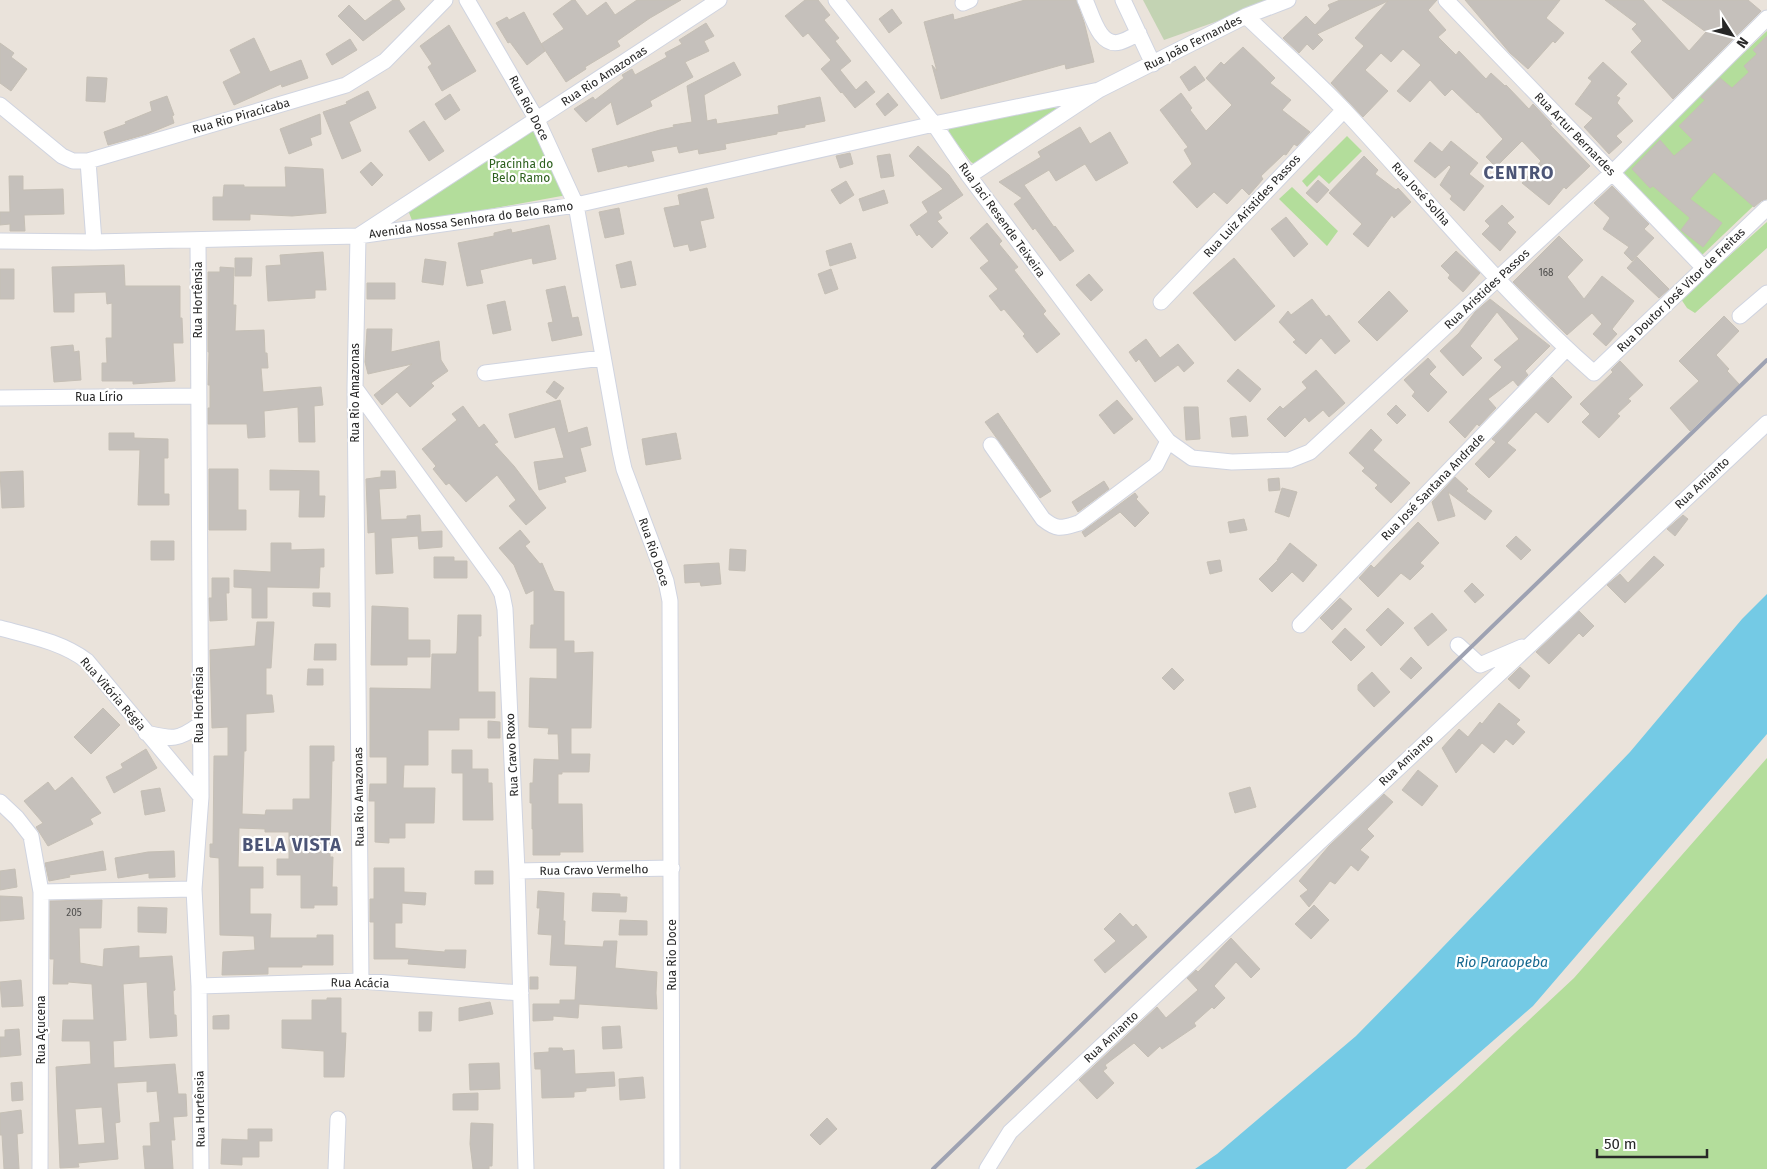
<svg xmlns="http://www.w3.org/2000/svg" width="1767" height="1169" font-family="'Fira Sans',sans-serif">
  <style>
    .green { fill: #b3dd9b }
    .cemetery { fill: #c3d3b3 }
    .water { fill: #74cae5 }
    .building { fill: #c5c0bb; stroke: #c5bfb5; fill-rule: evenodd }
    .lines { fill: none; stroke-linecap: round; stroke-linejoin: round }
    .minor-casing { stroke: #d0d4e0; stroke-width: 17 }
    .minor { stroke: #fff; stroke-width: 15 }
    .rail { stroke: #9ea2b2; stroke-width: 4 }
    .labels { text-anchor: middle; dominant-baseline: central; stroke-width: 4.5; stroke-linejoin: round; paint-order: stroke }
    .number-label { font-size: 10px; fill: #4f4e4d }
    .street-label { font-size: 12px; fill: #282828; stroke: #fff }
    .park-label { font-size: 12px; fill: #2d601e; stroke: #fff }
    .water-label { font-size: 14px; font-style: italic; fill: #16688f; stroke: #fff }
    .district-label { font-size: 18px; font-weight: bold; letter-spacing: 1px; fill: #4c5576; stroke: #fff }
  </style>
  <rect width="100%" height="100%" fill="#eae3db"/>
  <!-- green -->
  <path class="green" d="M1767,31V193L1702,255L1616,174Z
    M1061,103L1066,105L976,165L971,162L948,132L950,127Z
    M536,123L567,195L413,223L408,210Z
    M1347,136L1362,151L1329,184L1319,175L1307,187L1302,181Z
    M1292,187L1338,231L1327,246L1279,199Z
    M1767,222V248L1695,313L1687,308L1681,299Z
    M1767,758V1169H1365L1455,1089L1574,978Z"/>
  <!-- cemetery -->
  <path class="cemetery" d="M1143,0H1278L1164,40Z"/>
  <!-- water -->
  <path class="water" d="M1767,594V734L1533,1006L1346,1169H1195L1217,1154L1356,1036L1418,973L1630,752L1742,619Z"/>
  <!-- building -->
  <path class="building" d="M393,0H399L405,9L363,41L338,16L349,5L365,21Z
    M572,0H575L587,16L606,2L615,15L637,0H681L650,18L617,41L620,46L585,67L586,69L566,82L541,44L564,29L553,14Z
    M805,0H818L830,15L824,20L839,38L835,41L851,61L840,70L856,90L866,81L875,92L855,108L842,92L841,93L821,69L831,60L808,33L803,37L785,16Z
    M1025,0H1076L1084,22L1094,62L1066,69L1065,64L941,99L932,65L937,71L924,22L953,14L954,20Z
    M1340,0H1437L1428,10L1446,30L1438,37L1456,55L1459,51L1486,79L1491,73L1505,86L1506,85L1529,109L1533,104L1552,124L1550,125L1590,166L1566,189L1564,187L1549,205L1522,183L1541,161L1522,141L1496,167L1486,157L1503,139L1478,112L1477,113L1452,89L1445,96L1430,80L1410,102L1397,91L1421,65L1403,49L1391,62L1381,53L1365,70L1388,91L1363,117L1331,83L1364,46L1355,38L1388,1L1317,34L1323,40L1313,50L1307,44L1299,53L1283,38L1306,16L1315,25L1330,9L1328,5Z
    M1465,0H1560L1546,18L1564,33L1555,43L1553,41L1528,69L1510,53Z
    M1605,0H1643L1689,51L1706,32L1662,0H1748L1761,11L1673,99L1631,52L1642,41L1632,29L1637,24Z
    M892,9L902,23L889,33L879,19Z
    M524,12L545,51L527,65L510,42L508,43L496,23L507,17L509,20Z
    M706,23L714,36L704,41L709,51L685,62L693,77L650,101L652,106L617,125L611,102L586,122L574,109L593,97L595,100L624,78L622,75L632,69L635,75L667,57L665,53L682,44L679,40Z
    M449,25L476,71L442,91L428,67L432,64L420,46Z
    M1767,36V199L1761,201L1754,207L1714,172L1690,199L1722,223L1703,247L1681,230L1690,218L1653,186L1650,188L1632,169L1660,140L1674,156L1693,140L1679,126L1705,100L1701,97L1720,78L1732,88L1749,72L1744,66L1757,54L1753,50Z
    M254,38L270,72L301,60L308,78L282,87L281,84L234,105L223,82L241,73L230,50Z
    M350,39L357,50L332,65L326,54Z
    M0,43L14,53L11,57L27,69L11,91L0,83Z
    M1243,47L1275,78L1270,83L1291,100L1282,110L1310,132L1297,146L1294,144L1286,155L1284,154L1261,176L1263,179L1249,195L1242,188L1227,204L1214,192L1197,208L1173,182L1192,164L1184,150L1188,147L1160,110L1181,93L1192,108L1190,110L1206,131L1232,105L1206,78L1221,62L1224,65Z
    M734,62L741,75L704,95L707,121L716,119L717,124L779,114L778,106L820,97L825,121L805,125V127L777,132V134L725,144L726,149L699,154L698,149L679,153L677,146L651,151L654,161L628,167L627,165L598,172L592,149L660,130L674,127L673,125L692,122L687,86Z
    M1603,62L1627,84L1616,96L1620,98L1617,103L1633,121L1616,136L1622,142L1609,154L1584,127L1593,118L1575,104L1592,81L1588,78Z
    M1195,66L1205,80L1189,91L1180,77Z
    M87,77L107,78L105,102L86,101Z
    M368,91L376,108L349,122L361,151L342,159L323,112L347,104L346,102Z
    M888,93L898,105L885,116L876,104Z
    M450,94L460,110L445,120L435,104Z
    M167,96L174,115L172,116L174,123L147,134L108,145L104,132L126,124L125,122L152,111L150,102Z
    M320,114L321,134L310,138L312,145L289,154L280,129Z
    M424,121L444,151L429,161L409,131Z
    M1080,127L1090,144L1110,132L1128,163L1096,181L1085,164L1056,181L1049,170L1024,185L1054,227L1055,226L1074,251L1060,261L1035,228L1033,230L1014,204L1022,198L999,182L1041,157L1038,152Z
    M1451,141L1478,163L1469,174L1484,186L1464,211L1450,199L1452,196L1440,185L1451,167L1449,165L1435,178L1414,161L1430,142L1442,152Z
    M918,146L949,175L963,195L938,212L942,218L937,221L948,233L932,248L919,234L917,236L910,225L928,212L922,202L943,189L909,156Z
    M850,153L853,164L840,168L836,156Z
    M890,154L894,176L881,178L877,156Z
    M1364,156L1378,170L1375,174L1396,190L1398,188L1411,202L1394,218L1392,215L1368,247L1353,234L1362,224L1329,193Z
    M371,162L383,175L372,186L360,172Z
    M285,167L323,169L326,213L292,216L250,214V220H213V197H223L224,185H244V187H286Z
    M9,176H23V190L63,189L64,214L24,215L25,231H10V224L0,225V212H10Z
    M1318,180L1329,190L1317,203L1306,193Z
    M846,181L854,195L840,204L831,190Z
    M1612,186L1649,224L1644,229L1654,238L1632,261L1624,253L1629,247L1603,229L1610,218L1594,203Z
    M707,188L714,218L700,221L706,247L690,251L688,244L674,247L664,208L680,205L678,195Z
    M884,190L888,203L863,211L859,199Z
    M1502,205L1514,217L1507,223L1516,232L1500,251L1482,234L1490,226L1485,221Z
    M619,208L624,234L605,238L599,212Z
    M1286,217L1308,244L1294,257L1271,229Z
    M987,223L1002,241L999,244L1018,267L1014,270L1046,311L1043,314L1060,334L1037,353L1023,336L1025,334L1004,309L1001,311L989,296L998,289L980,268L989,261L970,238Z
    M549,225L556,259L533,264L532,258L480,270L483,283L467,286L458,243L494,236V233L511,229L512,233Z
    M1559,236L1583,260L1567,277L1584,299L1602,276L1634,301L1612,329L1617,334L1606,346L1593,334L1602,324L1592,313L1567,335L1513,282Z
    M851,243L856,258L830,266L826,251Z
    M1456,251L1480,273L1463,292L1448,278L1450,275L1441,266Z
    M323,252L326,290H315V298L268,301L266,266L281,265L280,255Z
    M1637,257L1669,289L1659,298L1627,268Z
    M235,258H252L251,276H235Z
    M1234,258L1275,306L1235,341L1193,293Z
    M425,259L446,262L443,285L422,282Z
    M631,261L636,285L621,288L616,265Z
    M124,265L125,286H180V318H182L183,343H173L175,381L133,384V381H102V363H107L106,338H112V303L107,304L106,292L74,293V312H54L52,267Z
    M220,267L234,268L233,305H236L235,331L264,330L265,353H267L268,368H261L263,392L321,387L323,405L314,406L315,442H299L298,407L264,411L265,437L248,438L247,424H208V408H210V385H208L209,352H208V272H220Z
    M0,269H14V299H0Z
    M831,269L838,289L825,294L818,274Z
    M1089,274L1103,290L1091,301L1076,285Z
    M367,283H395V299H367Z
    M565,286L572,318L578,317L582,335L552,341L548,323L553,322L546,290Z
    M1389,291L1408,311L1377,341L1358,322Z
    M1312,299L1326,317L1329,315L1350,341L1335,354L1321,338L1306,354L1293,342L1296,340L1279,322L1288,311L1291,315Z
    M1490,299L1550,346L1525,371L1528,375L1518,386L1513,380L1488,399L1496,408L1479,426L1477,424L1465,438L1449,422L1502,367L1494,360L1519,339L1497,312L1470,346L1482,358L1463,376L1440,351L1459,333L1475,312Z
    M505,301L511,330L493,334L487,305Z
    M1724,316L1739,331L1716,355L1729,369L1727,371L1739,384L1690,431L1670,408L1699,381L1679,361Z
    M367,329H392L391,352L439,341L441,360L448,371L431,383L434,386L410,407L397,392L382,405L374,395L412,364L368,374L365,362Z
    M1146,339L1160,358L1178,344L1194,363L1184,372L1178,365L1155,382L1139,359L1136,362L1129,352Z
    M73,345L74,352L79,351L81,380L54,382L51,347Z
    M1428,358L1436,367L1429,374L1447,392L1428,412L1412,396L1415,392L1404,380Z
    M1620,361L1643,385L1628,399L1631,401L1617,414L1620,416L1599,438L1582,422L1590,414L1580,404L1613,372L1611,370Z
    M1238,369L1261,389L1250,402L1227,381Z
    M1316,370L1345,403L1329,417L1323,410L1309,422L1305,417L1285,437L1267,419L1280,406L1283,409L1307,388L1302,382Z
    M1552,377L1572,397L1548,423L1536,412L1507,443L1516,450L1489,478L1475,464L1496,442L1492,439Z
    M554,381L564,388L556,399L546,392Z
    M560,400L568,433L587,427L591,445L580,448L586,471L564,477L566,482L539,490L534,462L564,458L555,427L515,438L509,414Z
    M1117,400L1133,419L1114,434L1099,415Z
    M1396,405L1406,415L1397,424L1387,414Z
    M463,406L479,428L484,424L498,442L494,444L514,466L546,508L526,525L509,506L516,500L497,475L466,502L449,483L446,485L433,469L436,466L422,449L457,420L452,414Z
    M1184,407H1198L1200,439L1186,440Z
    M998,413L1051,491L1040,498L985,422Z
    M1246,416L1248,436L1232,437L1230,418Z
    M1371,429L1382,440L1373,450L1410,483L1391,503L1375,488L1378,485L1362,471L1365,468L1349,453Z
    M109,433H134V438L168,439V458H164V494H169V505H138L140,450H109Z
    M676,433L681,459L646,465L642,439Z
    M209,469H238V510H246V530H209Z
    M270,470L319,471V496H325L324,517H299L300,490H270Z
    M23,471L24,507L2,508L0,472Z
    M381,471H395L396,488L379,489L381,520L407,519V516L420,515L421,532L442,531V547L419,549L418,536L391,538L393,573L376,574L375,532L368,533L366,479L381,477Z
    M1455,477L1468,489L1466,491L1492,511L1485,520L1448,492L1455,516L1438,521L1432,502Z
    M1279,478L1280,490L1269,491L1268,479Z
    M1104,481L1109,489L1078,512L1072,502Z
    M1282,488L1297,492L1289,517L1275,512Z
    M1135,493L1138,497L1136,499L1149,513L1135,527L1120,512L1085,537L1082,532Z
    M1683,515L1688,519L1675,536L1667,529Z
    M1244,519L1247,530L1230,533L1228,522Z
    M1418,522L1439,543L1420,563L1424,566L1410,580L1401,573L1378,597L1359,578L1371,565L1374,568Z
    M520,530L530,542L525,546L540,564L542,563L554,591L564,592V641H574V653L593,652L591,728H571V754H590L589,772H562V774H558V804H582L583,852H560V855H533V829H532V803H530V783H533L534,759L559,760L558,734H548L549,728L529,727L530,678L557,679V648H530L531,625H534V590L526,594L514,565L499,548Z
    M1516,536L1531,550L1521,560L1506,546Z
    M151,541H174V560H151Z
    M271,543H291V550L324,549V567H320L319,588L267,587V618H252V588L234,587V570L271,572Z
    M1290,543L1317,565L1303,582L1292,572L1272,592L1259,579L1278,560H1277Z
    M730,549L746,550L745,571L729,570Z
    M1654,556L1664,565L1625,603L1607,585L1620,574L1628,583Z
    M434,557H454V561H467V578H434Z
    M1220,560L1222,571L1210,574L1207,562Z
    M719,563L721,584L701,586L700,582L685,583L684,565Z
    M212,578H229V593H226L227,620L210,621L209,598H212Z
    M1472,583L1484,595L1475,603L1464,591Z
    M313,593H330V607L313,606Z
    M1340,598L1352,609L1332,630L1320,618Z
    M372,606L408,608V640H430V657H407V665H371Z
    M1388,608L1404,623L1381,646L1366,630Z
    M1579,611L1594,626L1583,637L1579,633L1549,664L1536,652Z
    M1432,613L1447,630L1428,646L1414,628Z
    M458,615H481V636H478V692H495V718H459V730H428V765H404L403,788H435L434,823H405V838H389V843L375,842V801H369L370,784H387V757H370V688L431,689L432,654H456L457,651Z
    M257,622H274L271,668H266V695H272L274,712L246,714V751H244L242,814L265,815L266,810H293V799H310V746H334V761H332L330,857H333L332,887H337V905H314V908H301V875H277V859H289V832H265V829L239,828L238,867H263V888H250V914H271L270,938H317V935H333V965H302V967H268V974L222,975L223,952L255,950L254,936L220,935L219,858L210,857V844H213L214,756H228V727L212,728L210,650L255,646Z
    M1345,628L1365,647L1351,661L1332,642Z
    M315,644H336V660H314Z
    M1411,657L1422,668L1411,679L1400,669Z
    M1520,667L1530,676L1519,689L1508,679Z
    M1172,668L1184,680L1174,690L1162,678Z
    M308,669H323V685H307Z
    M1372,672L1390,692L1374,707L1358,690V685Z
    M1499,703L1520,720L1516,724L1525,732L1513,745L1506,739L1494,753L1482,743L1456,773L1442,748L1459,729L1468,737L1480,722L1482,724Z
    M103,708L120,725L91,754L74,737Z
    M488,721L500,722V738H488Z
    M146,749L157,768L114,793L106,777L123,768L121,764Z
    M452,750H472V769H488V783H492L493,820H463V773H452Z
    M1418,770L1438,786L1422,806L1402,790Z
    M72,777L101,813L90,819L93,824L48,846L36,827L43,823L24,801L48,782L55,791Z
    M1250,787L1256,807L1235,813L1229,793Z
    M160,788L165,811L145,815L141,791Z
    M1384,794L1393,802L1367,829L1374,836L1360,850L1369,857L1358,871L1351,865L1335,884L1330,881L1309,907L1300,896L1308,890L1299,881L1329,846Z
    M103,851L106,870L69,875L70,877L49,881L45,863Z
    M174,851L175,877L149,878V873L118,878L115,858L148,852Z
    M374,868H404V892L426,893L425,905L402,903V923H395V948L445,952V950H466L465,968L408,964L409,959H374V922H370V899H374Z
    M15,869L17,887L0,890V871Z
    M475,871H493V884H475Z
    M538,891L564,893L563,921H565L564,945L603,947L604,941H617L615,968L657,972L656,993L657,1009L579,1004L578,1018L553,1016V1020L533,1021V1004H560V1000H575L577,966L550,965L552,935L538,934L540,908H537Z
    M593,893L620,894V897H627L626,912L592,911Z
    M0,896L22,897L24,919L0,921Z
    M102,900L101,928H79L80,963L103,967L104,949L139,946V958L172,956L175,990L173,991L174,1015H176L177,1036L150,1038L147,982L123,984L126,1040L113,1041L114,1068L175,1064L178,1094H186L187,1116L173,1117L175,1140H171L173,1169H145L143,1146H151L150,1123L160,1122L157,1091L147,1092V1081L117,1083L120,1122L115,1123L118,1159L78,1163L79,1167L60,1168L56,1067L91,1064L90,1041H62L63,1020H94L92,984L68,982V984H53L54,959H50V901ZM102,1107L105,1143L78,1145L75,1109Z
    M1314,905L1329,920L1311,939L1295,924Z
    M138,907L167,908L166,933L138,932Z
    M1120,913L1133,927L1136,924L1147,937L1105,973L1094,960L1116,941L1104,929Z
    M620,920L647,921V935H619Z
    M1231,938L1260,969L1251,978L1236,962L1214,986L1225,998L1214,1009L1212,1007L1194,1023L1196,1026L1162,1049L1160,1046L1148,1057L1134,1043L1105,1065L1107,1068L1103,1071L1114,1083L1097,1099L1079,1080L1157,1007L1166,1018L1198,990L1187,978L1196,970L1198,972Z
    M530,977H538V989H530Z
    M21,980L23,1006L2,1007L0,982Z
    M327,998H341V1033H346L344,1077H324V1051L282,1048V1020H312V1000H327Z
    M490,1002L493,1014L459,1021V1008Z
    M419,1012H432L431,1031H419Z
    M229,1015V1029H213V1016Z
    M620,1026L622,1048L603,1049L602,1027Z
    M19,1029L21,1055L0,1057V1037H5V1030Z
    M549,1048H562L563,1051L574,1050L575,1074L614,1072L615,1086L586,1088V1091L574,1092V1097L542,1098L541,1069H535L534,1053L549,1052Z
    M499,1063L500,1089L470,1090L469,1064Z
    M643,1077L645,1098L620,1100L619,1079Z
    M22,1082L23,1100L12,1101L11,1083Z
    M478,1093V1110H453V1094Z
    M21,1110L23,1133L17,1134L19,1169H4L2,1135H0V1113Z
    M827,1118L837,1129L820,1145L810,1135Z
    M471,1123L493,1124L492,1166H489V1169H473L470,1144Z
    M248,1129H272V1141H259V1157H242V1165L221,1164L222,1139L248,1140Z"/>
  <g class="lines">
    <defs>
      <path id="minor" d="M467,0L537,120L576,205L620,451L624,469L666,581L670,601L672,1169
        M836,0L934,124L969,176L1168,441L1192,458L1232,462L1290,460L1310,452L1612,173L1767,18
        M1085,0C1092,14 1099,48 1120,42C1127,40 1133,36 1139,33
        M1123,0L1153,64
        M1446,0L1704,268
        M963,3L970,0
        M1246,16C1279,48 1314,78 1345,111C1427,199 1504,294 1594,373L1767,208
        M0,105L62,156L73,161H88L346,85L385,61L445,0
        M88,161L94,242
        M969,176L1099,90L1246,16L1288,0
        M198,240L201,797L194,889L199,986L201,1169
        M0,241L94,242L358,236L576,205L934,124L1099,90
        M1161,302L1344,110
        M1740,316L1767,293
        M485,373L602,358
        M355,388L495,581L502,594L505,609L517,871L526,1169
        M0,398L198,396
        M991,445L1043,519C1058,531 1062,528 1079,523L1156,465L1168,441
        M1300,625L1566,349
        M0,628C30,636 62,642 87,661L201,797
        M1458,645L1480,665L1522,647
        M146,733C172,739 177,741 199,725
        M0,802L17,818L31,836L41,892L40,1169
        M517,871L672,868
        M41,892L194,889
        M361,981L355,388L358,236L719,0
        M199,986L361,981L521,993
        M336,1169L338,1119
        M987,1169L1010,1132L1046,1098L1767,423"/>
    </defs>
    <!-- minor casing -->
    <use href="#minor" class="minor-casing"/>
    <!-- minor -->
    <use href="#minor" class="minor"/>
    <!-- rail -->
    <path class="rail" d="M933,1169L1767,360"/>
  </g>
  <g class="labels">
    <!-- number labels -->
    <g class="number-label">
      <text x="1546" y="273">168</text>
      <text x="74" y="913">205</text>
    </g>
    <!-- street labels -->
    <g class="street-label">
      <text transform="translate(1193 43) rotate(-27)">Rua João Fernandes</text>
      <text transform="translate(604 76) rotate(-33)">Rua Rio Amazonas</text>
      <text transform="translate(529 108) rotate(62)">Rua Rio Doce</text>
      <text transform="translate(241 116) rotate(-16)">Rua Rio Piracicaba</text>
      <text transform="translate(1575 134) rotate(46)">Rua Artur Bernardes</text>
      <text transform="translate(1421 194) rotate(48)">Rua José Solha</text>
      <text transform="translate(1252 206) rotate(-47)">Rua Luiz Aristides Passos</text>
      <text transform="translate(471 220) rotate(-8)">Avenida Nossa Senhora do Belo Ramo</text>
      <text transform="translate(1002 220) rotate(54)">Rua Jaci Resende Teixeira</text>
      <text transform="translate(1487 289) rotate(-43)">Rua Aristides Passos</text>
      <text transform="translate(1681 290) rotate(-44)">Rua Doutor José Vitor de Freitas</text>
      <text transform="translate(198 300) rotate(-90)">Rua Hortênsia</text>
      <text transform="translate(355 393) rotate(-90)">Rua Rio Amazonas</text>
      <text x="99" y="397">Rua Lírio</text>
      <text transform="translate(1702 483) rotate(-43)">Rua Amianto</text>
      <text transform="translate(1433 487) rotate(-46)">Rua José Santana Andrade</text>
      <text transform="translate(654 552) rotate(71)">Rua Rio Doce</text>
      <text transform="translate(113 694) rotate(49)">Rua Vitória Régia</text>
      <text transform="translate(199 705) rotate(-90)">Rua Hortênsia</text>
      <text transform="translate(512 755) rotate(-93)">Rua Cravo Roxo</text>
      <text transform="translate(1406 760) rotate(-43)">Rua Amianto</text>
      <text transform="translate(359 797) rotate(-91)">Rua Rio Amazonas</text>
      <text transform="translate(594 870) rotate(-1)">Rua Cravo Vermelho</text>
      <text transform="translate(672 955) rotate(-90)">Rua Rio Doce</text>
      <text transform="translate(360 983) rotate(1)">Rua Acácia</text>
      <text transform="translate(41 1030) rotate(-90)">Rua Açucena</text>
      <text transform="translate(1111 1037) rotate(-43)">Rua Amianto</text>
      <text transform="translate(200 1109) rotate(-91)">Rua Hortênsia</text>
    </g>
    <!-- park labels -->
    <g class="park-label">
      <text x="521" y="164">Pracinha do<tspan x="521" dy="14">Belo Ramo</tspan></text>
    </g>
    <!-- water labels -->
    <g class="water-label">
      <text x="1502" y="962">Rio Paraopeba</text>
    </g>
    <!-- district labels -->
    <g class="district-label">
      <text x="1519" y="173">CENTRO</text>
      <text x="292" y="845">BELA VISTA</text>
    </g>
  </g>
  <!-- north arrow -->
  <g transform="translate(1732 35) rotate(126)" stroke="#ffffff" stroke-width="4" paint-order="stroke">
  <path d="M0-4L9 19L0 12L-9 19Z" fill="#282828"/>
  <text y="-8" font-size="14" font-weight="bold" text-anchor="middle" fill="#282828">N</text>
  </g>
  <!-- scale -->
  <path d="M1597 1149v8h110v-8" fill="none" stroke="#282828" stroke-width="2.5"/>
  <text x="1604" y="1149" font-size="15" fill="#282828" stroke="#ffffff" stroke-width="4" paint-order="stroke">50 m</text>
</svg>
